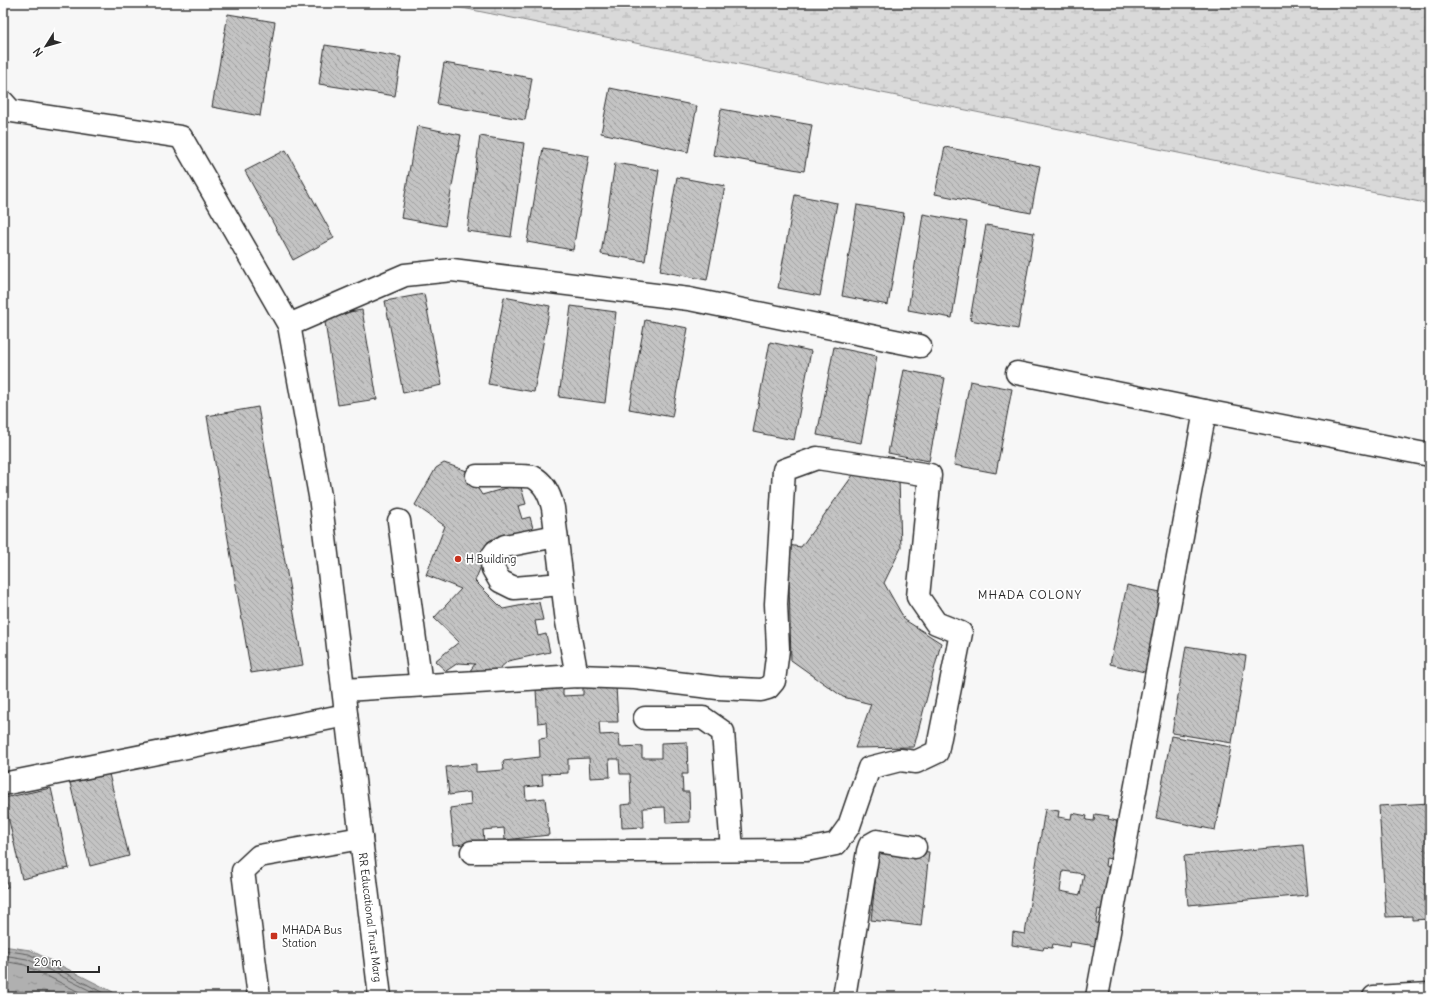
<svg xmlns="http://www.w3.org/2000/svg" width="1433" height="1000" font-family="Delius,sans-serif">
  <style>
    .wetland { fill: url(#wetland-marsh); stroke: #828282 }
    .water { fill: url(#water-ripples); stroke: #7b7b7b }
    .lines { fill: none; stroke-linecap: round; stroke-linejoin: round }
    .shore { stroke: #606060; stroke-width: 1 }
    .building { fill: url(#building-back-hatch); stroke: #2b2b2b; fill-rule: evenodd }
    .minor-casing { stroke: #2b2b2b; stroke-width: 25 }
    .minor { stroke: #fff; stroke-width: 22 }
    .poi-dot { fill: #c8321e; stroke: #fff; stroke-width: 1.5 }
    .labels { text-anchor: middle; dominant-baseline: central; stroke-width: 3.5; stroke-linejoin: round; paint-order: stroke }
    .poi-label { font-size: 11px; fill: #2b2b2b; stroke: #fff; text-anchor: start }
    .street-label { font-size: 11px; fill: #2b2b2b; stroke: #fff }
    .neighbourhood-label { font-size: 12px; letter-spacing: 1px; fill: #2b2b2b; stroke: #fff }
  </style>
  <defs>
    <pattern id="wetland-marsh" width="20" height="14" patternUnits="userSpaceOnUse"><rect width="20" height="14" fill="#d9d9d9"/><path d="M1 5h8M5 5V1M11 12h8M15 12V8" fill="none" stroke="#bababa"/></pattern>
    <pattern id="water-ripples" width="26" height="14" patternUnits="userSpaceOnUse"><rect width="26" height="14" fill="#b0b0b0"/><path d="M2 4q2-2 4 0t4 0M15 11q2-2 4 0t4 0" fill="none" stroke="#8f8f8f"/></pattern>
    <pattern id="building-back-hatch" width="6" height="6" patternUnits="userSpaceOnUse"><rect width="6" height="6" fill="#c4c4c4"/><path d="M-1 5l2 2M0 0l6 6M5-1l2 2" fill="none" stroke="#9f9f9f"/></pattern>
  </defs>
  <rect width="100%" height="100%" fill="#f7f7f7"/>
  <filter id="ink" filterUnits="userSpaceOnUse"><feTurbulence type="fractalNoise" baseFrequency=".025" numOctaves="2"/><feDisplacementMap in="SourceGraphic" scale="8" xChannelSelector="R" yChannelSelector="G"/><feConvolveMatrix kernelMatrix="1 2 1 2 8 2 1 2 1" color-interpolation-filters="sRGB"/></filter>
  <g filter="url(#ink)">
    <!-- wetland -->
    <path class="wetland" d="M438,3H1430V204Z"/>
    <!-- water -->
    <path class="water" d="M3,946L30,950L113,992L116,997H3Z"/>
    <g class="lines">
      <!-- shore -->
      <path class="shore" d="M3,950L29,954L111,997
        M3,955L27,959L103,997
        M3,961L25,965L89,997"/>
    </g>
    <!-- building -->
    <path class="building" d="M228,14L275,22L260,116L212,107Z
      M325,45L401,57L395,96L319,84Z
      M444,63L532,78L525,120L437,104Z
      M610,88L697,106L688,152L601,133Z
      M721,109L812,125L804,171L713,155Z
      M417,126L461,135L445,226L401,218Z
      M480,136L524,143L511,237L467,231Z
      M945,147L1040,166L1031,213L935,194Z
      M543,148L589,156L573,250L527,242Z
      M286,150L334,238L293,260L245,171Z
      M615,163L659,170L645,261L601,254Z
      M677,177L725,186L707,280L660,271Z
      M795,195L837,203L820,296L778,288Z
      M857,205L904,213L888,305L842,296Z
      M923,214L967,222L952,318L908,310Z
      M986,225L1034,233L1018,329L970,320Z
      M424,294L442,385L403,393L385,301Z
      M504,297L550,306L534,392L488,384Z
      M571,306L616,312L605,403L559,397Z
      M362,310L377,399L338,405L324,316Z
      M645,320L688,328L672,417L629,409Z
      M770,342L811,351L794,440L753,432Z
      M834,347L877,356L861,443L817,435Z
      M904,370L945,378L929,461L888,453Z
      M970,381L1012,389L996,473L954,465Z
      M258,407L303,665L251,673L207,416Z
      M444,463L467,471L482,495L520,484L526,504L518,506L522,519L530,517L534,532L490,544L475,581L503,609L539,602L543,620L535,621L538,636L546,634L550,652L508,661L488,679L466,676L475,664L458,663L446,671L435,661L459,642L434,618L461,589L426,575L445,526L415,505L436,468Z
      M856,471L899,479L901,548L884,583L905,620L941,643L914,747L855,748L871,704L843,697L791,660L788,545L801,547Z
      M1127,585L1170,594L1153,674L1110,664Z
      M1186,646L1246,656L1232,743L1172,733Z
      M616,686L618,722H599L600,735L619,734L620,747L642,746V758H661V743L687,742L688,774H682L683,792H689L690,822L666,823L665,807L643,808L644,827L622,828L621,805L631,804L630,774H620L619,759H609L610,777L590,778L589,758L568,759V773L542,774L543,785L525,787L526,800L545,798L549,835L505,840L504,828L483,830L484,842L454,845L450,808L471,805L470,792L449,795L446,767L476,764V772L504,770L503,761L540,757L539,739L547,738L546,722L538,723L536,690L563,688V696L583,695V687Z
      M1171,736L1231,747L1215,830L1156,818Z
      M109,774L129,856L90,866L70,783Z
      M51,788L69,868L22,879L4,798Z
      M1430,803V919L1412,920V916L1386,917L1379,806Z
      M1045,809L1059,811L1058,817L1071,819L1072,813L1087,816L1086,820L1094,821L1095,814L1109,816L1108,819L1117,821L1111,859L1106,858L1105,866L1109,867L1102,910L1098,909L1096,923H1100L1096,946L1070,942L1069,947L1053,944L1052,948L1044,947L1043,950L1012,945L1013,932L1025,934ZM1063,871L1084,874L1080,895L1060,891Z
      M1303,845L1308,895L1188,905L1184,856Z
      M879,847L929,852L921,926L871,920Z
      M3,869L8,887L3,888Z"/>
    <g class="lines">
      <defs>
        <g id="minor">
          <path id="s1" d="M3,102L11,111L181,137L289,325L320,496L380,997"/>
          <path d="M289,325L405,275L452,270L689,299L920,346"/>
          <path d="M1017,373L1205,411L1430,455"/>
          <path d="M477,476C486,476 527,475 533,477C545,483 550,495 553,508L567,622L577,676"/>
          <path d="M399,521L421,685"/>
          <path d="M556,536L505,546L496,551L491,558L493,569L500,581L514,588L562,584"/>
          <path d="M344,690L577,676L635,678L718,688L761,690L768,688L774,681L778,649L776,604L784,470L817,458L930,475L918,597L936,623L961,633L937,752L916,762L900,760L869,768L849,826L836,844L806,850L472,852"/>
          <path d="M645,718H703L723,732L732,850"/>
          <path d="M3,784L346,715"/>
          <path d="M259,997L243,871L259,856L361,838"/>
          <path d="M844,997L868,851L870,845L877,841L915,847"/>
          <path d="M1097,997L1205,411"/>
          <path d="M1374,997L1430,994"/>
        </g>
      </defs>
      <!-- minor casing -->
      <use href="#minor" class="minor-casing"/>
      <!-- minor -->
      <use href="#minor" class="minor"/>
    </g>
  </g>
  <!-- markers -->
  <g class="poi-dot">
    <circle cx="458" cy="559" r="4"/>
    <rect x="270" y="932" width="8" height="8" rx="2"/>
  </g>
  <g class="labels">
    <!-- poi labels -->
    <g class="poi-label">
      <text x="466" y="559">H Building</text>
      <text x="282" y="930">MHADA Bus<tspan x="282" dy="13">Station</tspan></text>
    </g>
    <!-- street labels -->
    <g class="street-label">
      <text stroke="none"><textPath href="#s1" startOffset="999">RR Educational Trust Marg</textPath></text>
    </g>
    <!-- neighbourhood labels -->
    <g class="neighbourhood-label">
      <text x="1030" y="594">MHADA COLONY</text>
    </g>
  </g>
  <!-- margin -->
  <rect width="1433" height="1000" fill="none" stroke="#fff" stroke-width="16"/>
  <rect x="8" y="8" width="1417" height="984" fill="none" stroke="#2b2b2b" stroke-width="1.5" filter="url(#ink)"/>
  <!-- north arrow -->
  <g transform="translate(46 46) rotate(233)" stroke="#ffffff" stroke-width="3" paint-order="stroke">
  <path d="M0-3L7 15L0 10L-7 15Z" fill="#2b2b2b"/>
  <text y="-6" font-size="11" font-weight="bold" text-anchor="middle" fill="#2b2b2b">N</text>
  </g>
  <!-- scale -->
  <path d="M28 966v6h71v-6" fill="none" stroke="#2b2b2b" stroke-width="2"/>
  <text x="34" y="966" font-size="12" fill="#2b2b2b" stroke="#ffffff" stroke-width="3" paint-order="stroke">20 m</text>
</svg>
